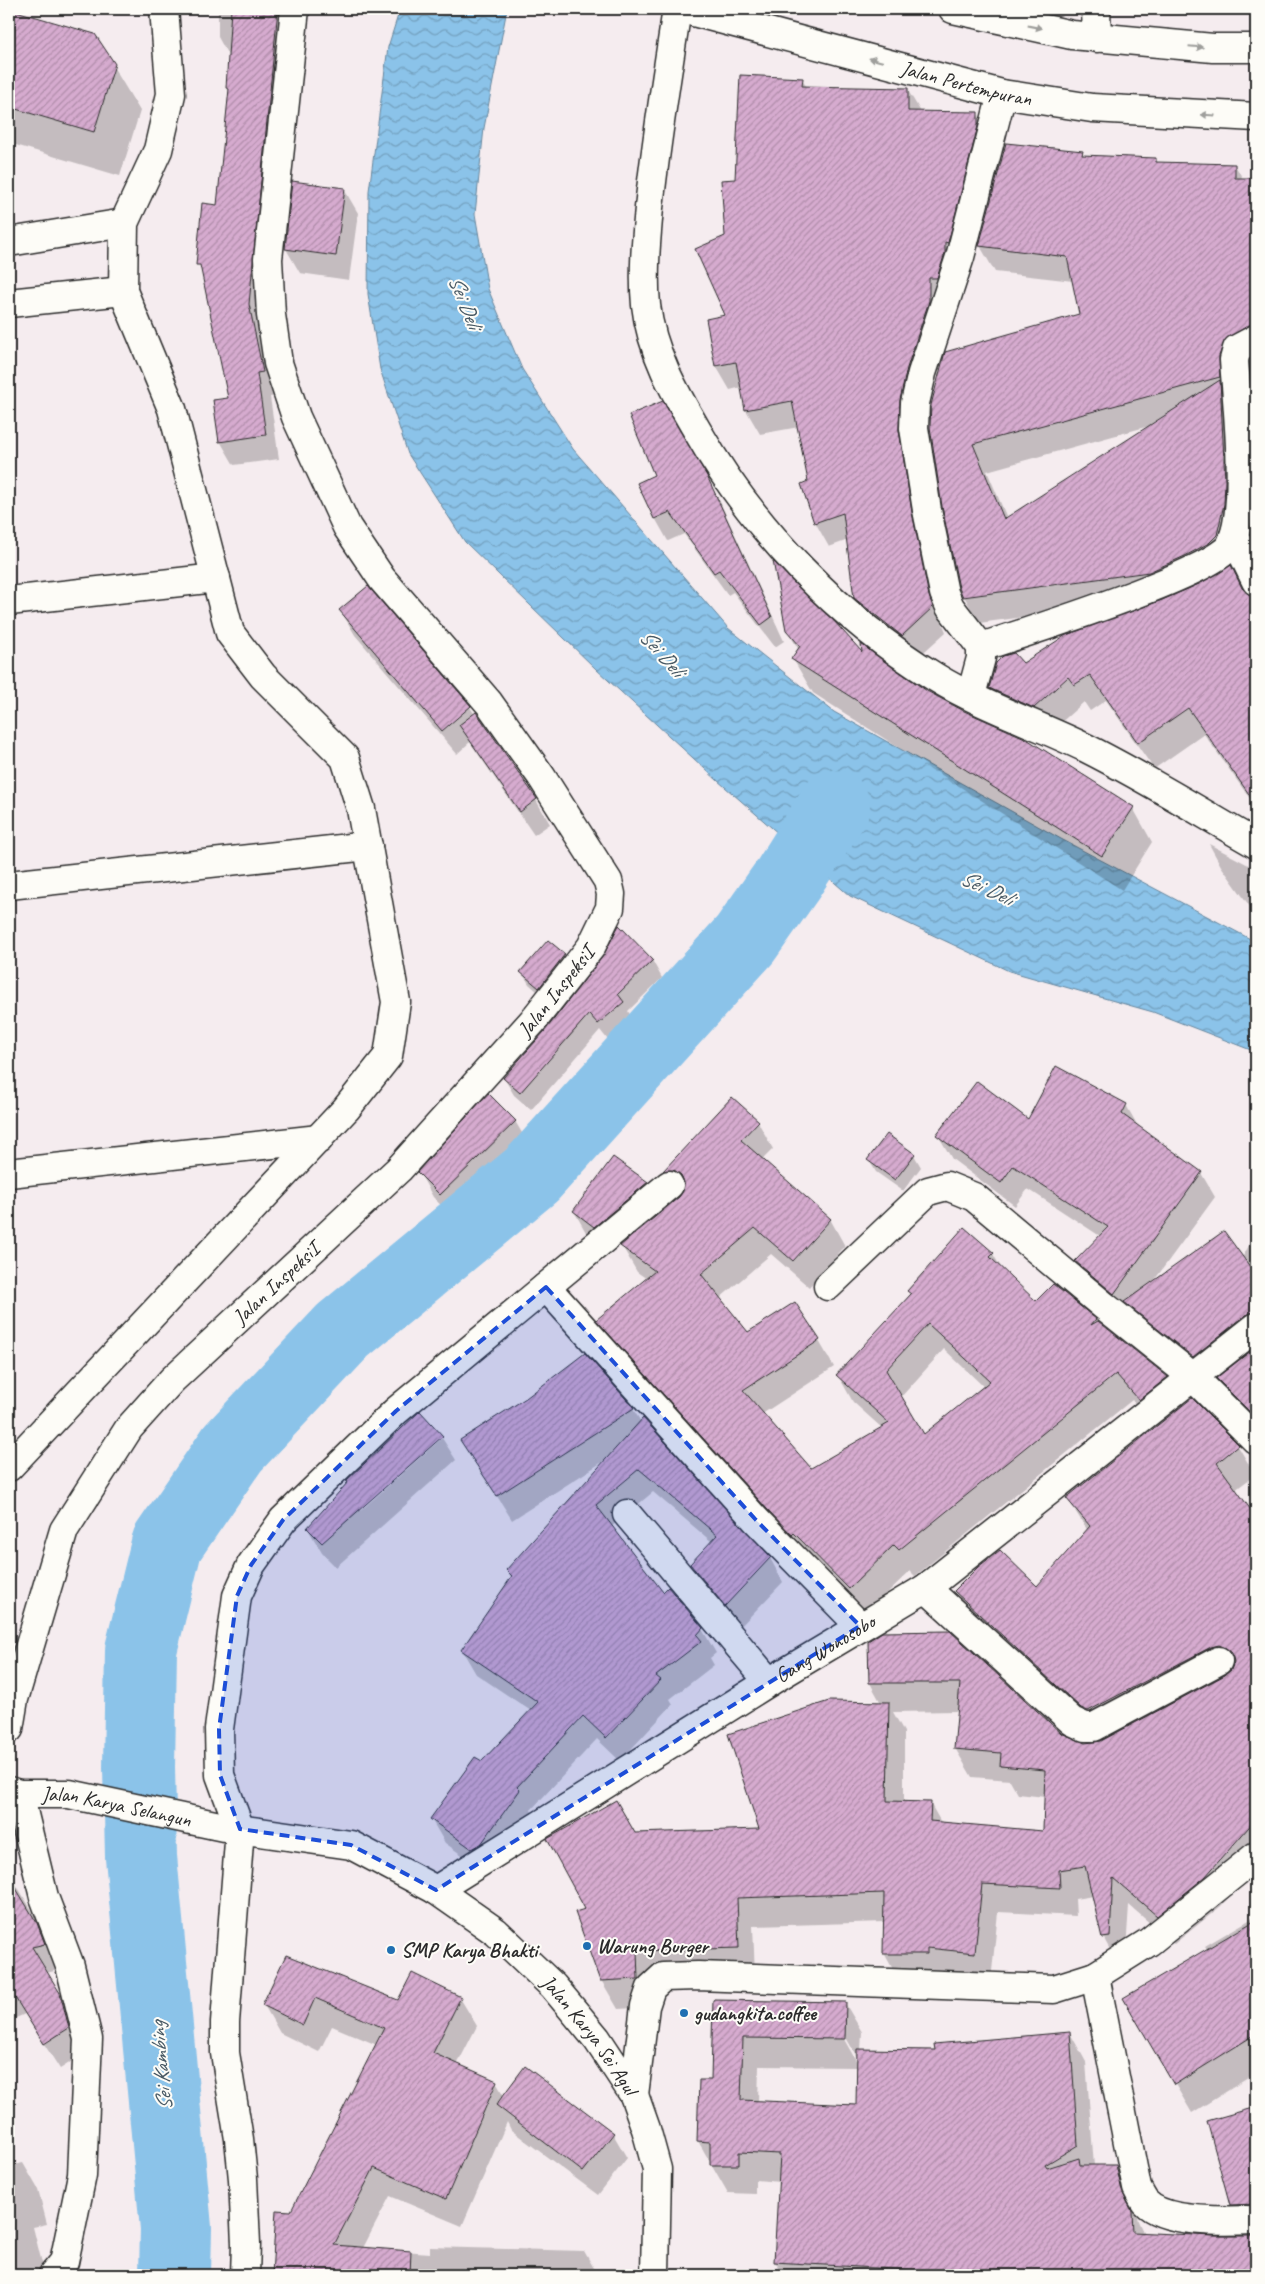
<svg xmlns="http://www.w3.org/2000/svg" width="1265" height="2284" font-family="Caveat,sans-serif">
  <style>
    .water { fill: url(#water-waves); stroke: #65869d }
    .shadow { fill: #0003; fill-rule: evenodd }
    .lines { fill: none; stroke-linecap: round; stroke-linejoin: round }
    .river { stroke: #8bc3e9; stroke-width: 72 }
    .building { fill: url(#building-hatch); stroke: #2b2b2b; fill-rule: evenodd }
    .minor-casing { stroke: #2b2b2b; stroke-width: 31 }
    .major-casing { stroke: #2b2b2b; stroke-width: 31 }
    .highway-casing { stroke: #2b2b2b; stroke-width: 31 }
    .minor { stroke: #fdfcf7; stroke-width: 28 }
    .major { stroke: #fdfcf7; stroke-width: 28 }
    .highway { stroke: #fdfcf7; stroke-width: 28 }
    .oneway { fill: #9e9e9b }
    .marked { fill: #1d4ed8; fill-opacity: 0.2; stroke: #1d4ed8; stroke-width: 4; stroke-dasharray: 10 6; stroke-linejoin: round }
    .poi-dot { fill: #1f6fb2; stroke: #fdfcf7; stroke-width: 2 }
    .labels { text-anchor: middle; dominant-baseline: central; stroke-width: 4; stroke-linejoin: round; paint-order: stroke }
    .street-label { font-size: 21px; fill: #2b2b2b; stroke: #fdfcf7 }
    .poi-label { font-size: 21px; font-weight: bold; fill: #2b2b2b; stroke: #fdfcf7; text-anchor: start }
    .water-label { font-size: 22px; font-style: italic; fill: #485964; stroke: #fdfcf7 }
  </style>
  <defs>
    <pattern id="water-waves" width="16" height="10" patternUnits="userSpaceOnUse" patternTransform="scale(1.25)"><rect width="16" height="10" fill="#8bc3e9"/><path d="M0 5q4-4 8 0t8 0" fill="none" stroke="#729fbd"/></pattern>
    <pattern id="building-hatch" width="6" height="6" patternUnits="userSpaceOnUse" patternTransform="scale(1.25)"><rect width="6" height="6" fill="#d6abcf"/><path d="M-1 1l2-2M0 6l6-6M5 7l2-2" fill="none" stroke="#ae8ba8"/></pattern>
  </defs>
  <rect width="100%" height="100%" fill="#f5ecef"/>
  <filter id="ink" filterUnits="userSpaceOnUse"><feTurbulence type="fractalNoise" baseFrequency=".02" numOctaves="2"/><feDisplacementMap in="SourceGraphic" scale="10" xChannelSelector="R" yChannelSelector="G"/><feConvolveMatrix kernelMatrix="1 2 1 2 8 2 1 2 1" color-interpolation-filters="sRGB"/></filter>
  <g filter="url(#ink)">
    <!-- water -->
    <path class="water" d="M400,9H507L484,128L475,214L488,289L522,369L573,449L728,628L834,712L1061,839L1256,942V1052L1153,1012L1009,971L850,896L717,780L596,669L465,542L408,454L380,369L368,294L369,191L388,47Z"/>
    <!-- shadow -->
    <path class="shadow" d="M9,9L94,35L140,111L120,176L9,143Z
      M218,9H289L276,396L270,397L279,459L234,465L220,441L229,399L218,206L230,92L227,88L229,57L218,37Z
      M802,79L807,88L907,89L921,112L977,113L991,137L920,393L925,538L942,622L946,632L916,659L870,622L856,597L848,540L829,547L815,522L799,427L760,434L746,410L742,387L730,390L716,366L727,316V237L736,181Z
      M1082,152L1084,156L1156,160L1158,163L1235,165L1243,179H1256V356L1239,366L1232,562L1223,570L1231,567L1246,594L1256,598V807L1204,734L1154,769L1106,700L1090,711L1084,702L1049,733L1006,714L990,688L1023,665L1200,585L1219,574L1218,572L1164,598L979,623L964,596L931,427L1080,315L1073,281L995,272L980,246ZM1149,426L1007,518L987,471Z
      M293,183L344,189L358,213L349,280L300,273L286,249Z
      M1256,358V457L1251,362Z
      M662,403L719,500L784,641L775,647L733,592L728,595L684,534L668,541L655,518L656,476Z
      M368,588L470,707L475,715L476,714L536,800L550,824L534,835L470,742L457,754L355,635L341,611Z
      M787,630L864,656L1133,808L1152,842L1122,890L813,693L793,659L799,650Z
      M1209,844L1256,869V915L1221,866Z
      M548,941L564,955L571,967L546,999L529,984L522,972Z
      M652,960L662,978L628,1011L633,1020L608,1040L600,1030L531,1110L514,1095L504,1078Z
      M732,1099L758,1122L773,1149L762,1160L830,1219L845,1246L809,1287L771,1254L719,1299L747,1334L819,1341L834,1367L762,1414L811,1470L882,1428L853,1402L838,1375L911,1296L909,1292L993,1254L1004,1273L1036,1303L1095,1320L1167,1378L1183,1406L1192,1399L1238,1446L1255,1475L1235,1490L1255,1517L1256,1516V1866L1221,1906L1174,1944L1129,1905L1125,1965L1119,1966L1103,1937L1093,1896L1075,1899L1076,1916L998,1912L991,1981L900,1982L884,1953L885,1922L753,1926L755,1976L653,1979L654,2007L618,2009L601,1980L587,1910L635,1835L761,1830L881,1703L870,1683L869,1642L883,1634L1061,1734L1085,1744L1106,1740L1098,1736L972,1619L956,1591L1037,1587L1088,1531L1067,1498L1156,1427L1132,1400L915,1576L910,1571L865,1614L613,1346L598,1320L647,1279L637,1272L622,1246L680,1198L665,1171ZM944,1349L984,1387L924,1436L901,1397ZM958,1711L955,1748L972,1777L1010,1780L1018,1794L1045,1797L1044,1832L942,1824L930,1803H904V1732L893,1712Z
      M1126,1105L1139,1128L1201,1173L1215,1197L1153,1282L1242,1258L1256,1233V1429L1234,1407L1218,1379L1210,1385L1090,1285L1076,1261L1100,1236L1028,1189L1015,1206L952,1159L938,1135Z
      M515,1121L529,1145L454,1219L433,1197L419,1172Z
      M914,1155L921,1167L903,1191L876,1172L869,1160Z
      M613,1159L647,1183L661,1207L588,1236L574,1211Z
      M585,1355L633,1409L641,1422L770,1558L783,1582L739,1628L705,1588L691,1564L712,1542L653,1492L611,1527L663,1594L668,1589L702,1629L716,1653L710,1658L714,1665L670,1699L673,1704L620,1761L597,1739L531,1810L533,1814L486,1872L445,1843L431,1819L531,1711L476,1674L462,1650L512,1579L507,1570L607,1459L512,1520L462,1440L526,1399Z
      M442,1438L456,1460L336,1567L322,1553L308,1529L360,1507V1511Z
      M9,1873L44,1930L59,1970L46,1973L75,2020L83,2054L60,2069L25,2014L9,2021Z
      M1256,1916V2073L1192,2113L1124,1998L1208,1950L1205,1946Z
      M287,1957L399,2002L413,1975L460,1998L477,2026L457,2065L496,2082L504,2096L613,2134L627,2158L598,2195L511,2130L507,2122L462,2226L390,2196L363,2248L430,2253V2247L584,2251L598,2275H274L277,2211L292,2212L377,2045L332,2026L319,2052L280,2033L264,2005Z
      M714,2002L845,2003L862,2032L861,2050L936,2052L1070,2033L1086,2062L1094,2166H1116L1132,2195L1138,2221L1144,2234L1239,2238L1256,2236V2275H783L775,2261L780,2182L755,2180V2194L728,2193L698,2141L713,2082ZM843,2032L858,2059V2064L841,2034ZM759,2066L858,2067L857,2106L758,2102Z
      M1256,2108V2233H1248L1231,2205L1209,2122Z
      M23,2163L38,2189L47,2224L33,2227L45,2275H9V2166Z"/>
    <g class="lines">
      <!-- river -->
      <path class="river" d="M175,2275L176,2228L141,1857L139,1767L141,1650L167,1544L233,1448L343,1331L532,1175L745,940L788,879L834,806"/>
    </g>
    <!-- building -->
    <path class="building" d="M9,9L95,34L115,64L94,132L9,107Z
      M231,9H278L249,304L263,372L257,373L266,435L219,442L213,400L228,398L200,265H196L202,203L217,205L229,89L226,88Z
      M740,75L803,78L802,86L908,88V111L978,112V126L948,243L945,242V253L937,278H929V301L907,368L900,400L899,430L912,512L929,596L933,607L902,636L854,598L843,513L814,523L801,484L808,481L792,401L745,410L736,362L715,366L706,319L725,315L695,249L725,236L721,180L735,179Z
      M1006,143L1083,151L1082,155L1156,158V162L1235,164V178H1256V323L1249,325L1225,340L1219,356L1220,377L973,444L1004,519L1220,380L1225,481L1224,504L1217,535L1209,543L1185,556L1149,572L963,597L959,588L942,507L930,427L931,405L945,352L1079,314L1067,257L979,246Z
      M292,181L345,188L336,256L285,249Z
      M1256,357V478L1250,362Z
      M663,401L707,476L772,617L761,625L719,570L714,573L670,512L654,519L637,483L654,475L629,415Z
      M1256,482V546L1251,534Z
      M773,561L833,620L862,652L861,644L927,691L964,711L1025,738L1134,807L1102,856L791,659L800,646L786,630Z
      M1231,565L1242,588L1248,594L1256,596V804L1188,708L1138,743L1090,675L1074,685L1068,677L1034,708L989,688L996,663L1003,656L1014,653L1023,663L1066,635L1162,600L1199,584Z
      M368,586L471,706L442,731L339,610Z
      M476,712L537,799L520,812L459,725Z
      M619,925L653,960L618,994L624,1002L598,1024L589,1014L520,1093L503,1078L544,1032L603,956Z
      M548,940L565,954L539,988L520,972Z
      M1056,1066L1127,1104L1122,1114L1202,1172L1114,1294L1075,1261L1108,1227L1013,1166L1001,1183L936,1135L977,1081L1028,1119Z
      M488,1093L516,1121L440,1195L417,1172Z
      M732,1097L759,1121L741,1140L831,1219L793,1261L755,1228L701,1274L748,1332L795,1302L820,1340L743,1390L811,1468L889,1423L836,1375L911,1294L907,1291L964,1227L994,1253L990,1257L1036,1301L1053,1284L1096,1319L1091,1325L1098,1321L1168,1377L1139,1400L1116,1374L899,1550L894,1545L849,1589L794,1533L792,1535L767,1509L596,1320L655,1271L620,1246L679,1197L683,1191L684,1183L681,1175L674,1170L663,1171ZM928,1324L990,1381L924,1434L886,1370Z
      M887,1134L915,1154L895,1180L867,1160Z
      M613,1157L648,1182L594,1227L573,1211Z
      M1224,1231L1256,1275V1312L1246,1315L1193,1357L1124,1302Z
      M1256,1347V1418L1216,1378Z
      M585,1353L634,1408L497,1496L460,1440L526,1398Z
      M1192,1398L1239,1445L1217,1463L1256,1517V1819L1205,1877L1157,1916L1113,1878L1110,1937L1102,1938L1085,1866L1059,1870L1060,1888L982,1884L975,1953L927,1948V1954H883L884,1893L737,1898L739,1948L637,1951L638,1979L600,1981L575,1912L585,1909L547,1839L616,1800L635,1833L759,1829L728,1734L829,1701L889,1702L887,1801L931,1802L930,1821L1043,1831L1045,1770L1000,1766L1001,1753L954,1749L960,1683H869L868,1641L882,1632L950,1631L1061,1733L1085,1743L1101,1741L1225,1675L1231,1670L1234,1662L1232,1653L1226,1648L1219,1645L1211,1647L1088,1711L1081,1708L954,1591L978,1567L1000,1550L1037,1586L1090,1526L1066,1498Z
      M420,1411L443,1436L322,1543L307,1528L348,1482L346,1481Z
      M643,1418L771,1557L725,1606L690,1564L717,1535L639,1469L596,1505L663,1592L668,1587L703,1628L697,1635L702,1641L656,1676L661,1680L606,1738L583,1716L517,1787L520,1790L481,1844L472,1849L430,1819L475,1757L482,1761L538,1702L461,1650L512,1576L506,1570Z
      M9,1877L37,1923L45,1944L32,1947L60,1993L69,2028L44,2044L9,1988Z
      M1256,1920V2034L1174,2085L1123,1998Z
      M286,1955L398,2000L412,1973L461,1997L433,2053L497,2081L446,2199L374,2168L334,2245L411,2251L410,2275H272L276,2210L291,2211L384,2028L315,1998L303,2025L262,2005Z
      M713,2000L846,2002L845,2039L743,2038L741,2100L856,2105L857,2049L935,2050L934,2044L1070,2032L1078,2145L1045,2165L1047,2168L1079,2158L1080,2165H1116L1122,2191L1132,2211L1133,2232L1214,2236H1256V2275H994L774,2262L780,2154L739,2152V2165H710V2142L697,2141L699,2080H711Z
      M525,2066L614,2133L583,2172L496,2105Z
      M1256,2107V2204L1230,2205L1207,2121Z"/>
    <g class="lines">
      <defs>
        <g id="minor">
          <path d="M677,9C667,75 656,141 649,208C646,241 643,273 646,305C651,351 675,393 698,432C753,529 840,619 935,677C982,706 1037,724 1086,748C1144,777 1200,812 1256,844"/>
          <path d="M1096,9L1097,38"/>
          <path d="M9,242L124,223"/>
          <path d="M9,303L123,291"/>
          <path d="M1234,536L1256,581"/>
          <path d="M9,601L216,578"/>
          <path d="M981,647C1021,634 1217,573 1231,544C1249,506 1237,405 1234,360L1237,349L1256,339"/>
          <path d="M971,695L981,658V647L950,607L944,593L927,510L914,428L915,403L922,373L960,257L1002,94"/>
          <path d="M9,885L368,846"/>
          <path d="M9,1173L319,1139"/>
          <path d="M828,1286L928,1191L947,1186L974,1197L1103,1305L1193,1377L1256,1440"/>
          <path d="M546,1287L756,1520L860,1626"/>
          <path d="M9,1467L346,1109L388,1056L396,1002L361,809L345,758L263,676L230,633L172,409L123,291L124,223L158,150L171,94L164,9"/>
          <path d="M627,1514L769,1682"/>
          <path d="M926,1588L1072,1721L1085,1727H1094L1218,1661"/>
          <path id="s1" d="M9,1729L14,1699L64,1530L129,1428L172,1380L399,1169L532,1022L591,947L610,908L611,894L608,881L541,776L489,703L382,579L347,527L296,417L278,363L271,315L268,259L295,9"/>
          <path d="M19,1794L44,1897L70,1966L88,2039L82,2175L64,2262L53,2275"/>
          <path id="s2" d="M436,1890L769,1682L926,1588L1256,1327"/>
          <path d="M1095,1976L1137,2188C1139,2192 1142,2198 1145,2202C1165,2224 1228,2221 1256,2220"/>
          <path d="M634,2095L645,2006L651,1988L663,1977L698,1976L1054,1989L1095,1976L1149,1942L1256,1856"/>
          <path d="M245,2275L246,2244L243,2179L239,2139L225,2053V2022L240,1829L220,1775L219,1729L237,1596L251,1565L283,1520L396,1411L669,1185"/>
        </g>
        <g id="major">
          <path id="s3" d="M9,1791L19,1794H69L224,1827L351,1845L436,1890L496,1932L553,1986L597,2039L634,2095L646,2129L657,2169L655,2275"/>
        </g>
        <g id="highway">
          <path id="s4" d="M682,9L1002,94L1092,108L1256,117"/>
          <path d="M953,9L1072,35L1213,48H1256"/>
        </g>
      </defs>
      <!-- minor casing -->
      <use href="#minor" class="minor-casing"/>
      <!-- major casing -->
      <use href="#major" class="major-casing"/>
      <!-- highway casing -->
      <use href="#highway" class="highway-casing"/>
      <!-- minor -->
      <use href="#minor" class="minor"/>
      <!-- major -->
      <use href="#major" class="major"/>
      <!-- highway -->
      <use href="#highway" class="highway"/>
    </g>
    <!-- one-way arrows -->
    <defs><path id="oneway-solid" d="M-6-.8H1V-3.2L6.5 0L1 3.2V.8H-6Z" transform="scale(1.25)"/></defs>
    <g class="oneway">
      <use href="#oneway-solid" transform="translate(1035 27) rotate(12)"/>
      <use href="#oneway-solid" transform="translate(1196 47) rotate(5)"/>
      <use href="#oneway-solid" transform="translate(876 60) rotate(-165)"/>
      <use href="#oneway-solid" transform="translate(1208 115) rotate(-177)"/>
    </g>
  </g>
  <!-- marked area -->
  <path class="marked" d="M546,1287L756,1520L860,1626L436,1890L351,1845L240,1829L220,1775L219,1729L237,1596L251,1565L283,1520L396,1411Z"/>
  <!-- markers -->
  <g class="poi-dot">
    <circle cx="587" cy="1946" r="5"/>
    <circle cx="391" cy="1950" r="5"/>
    <circle cx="684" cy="2013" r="5"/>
  </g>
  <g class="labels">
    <!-- street labels -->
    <g class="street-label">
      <text stroke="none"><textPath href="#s4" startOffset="294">Jalan Pertempuran</textPath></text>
      <text stroke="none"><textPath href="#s1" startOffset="939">Jalan InspeksiI</textPath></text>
      <text stroke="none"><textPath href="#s1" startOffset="534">Jalan InspeksiI</textPath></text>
      <text stroke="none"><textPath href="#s2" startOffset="458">Gang Wonosobo</textPath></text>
      <text stroke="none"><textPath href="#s3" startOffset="109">Jalan Karya Selangun</textPath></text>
      <text stroke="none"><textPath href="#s3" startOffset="656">Jalan Karya Sei Agul</textPath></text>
    </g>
    <!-- poi labels -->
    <g class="poi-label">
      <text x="597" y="1946">Warung Burger</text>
      <text x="401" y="1950">SMP Karya Bhakti</text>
      <text x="694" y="2013">gudangkita.coffee</text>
    </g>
    <!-- water labels -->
    <g class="water-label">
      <text transform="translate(465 302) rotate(68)">Sei Deli</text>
      <text transform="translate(662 653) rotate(48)">Sei Deli</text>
      <text transform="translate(987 888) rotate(25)">Sei Deli</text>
      <text transform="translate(161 2066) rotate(-95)">Sei Kambing</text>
    </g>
  </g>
  <!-- margin -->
  <rect width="1265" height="2284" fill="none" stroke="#fdfcf7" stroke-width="30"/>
  <rect x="15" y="15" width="1235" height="2254" fill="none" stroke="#2b2b2b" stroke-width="2" filter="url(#ink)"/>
</svg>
